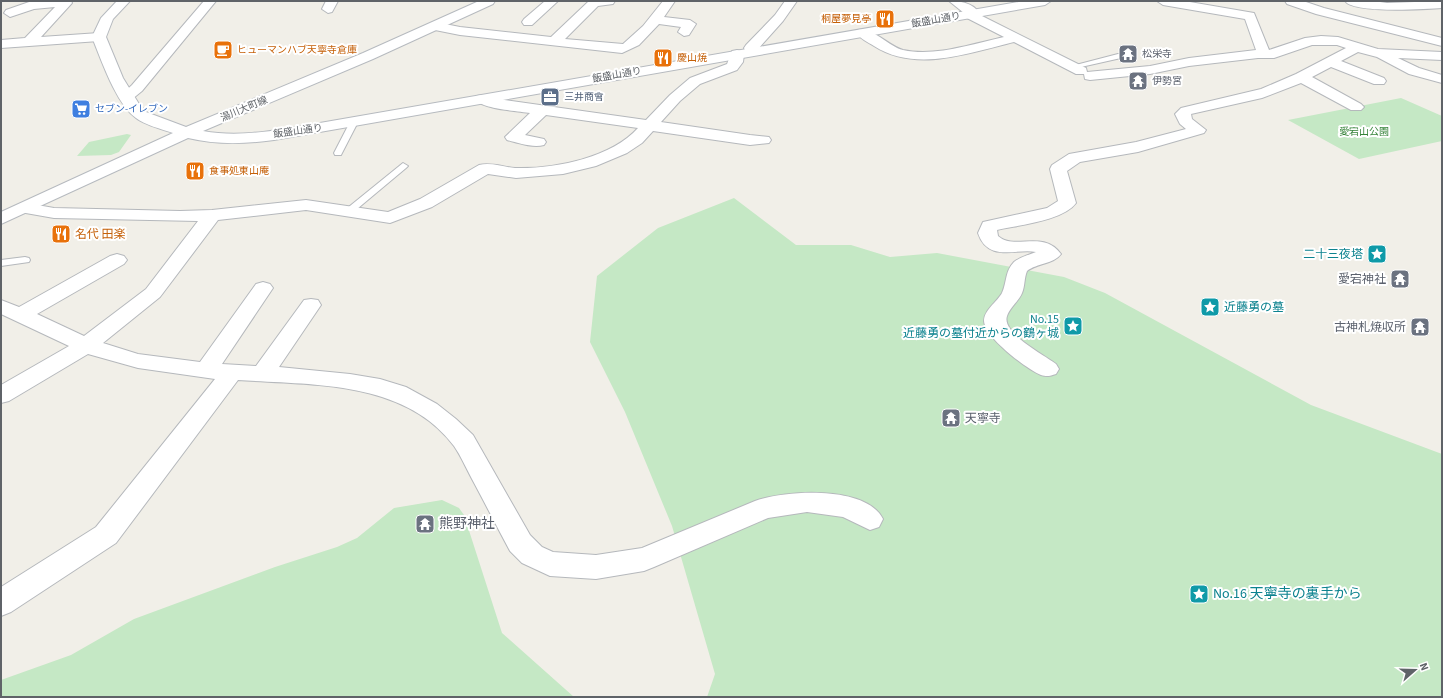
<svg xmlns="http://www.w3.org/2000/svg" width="1443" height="698" font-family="'Source Sans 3','Noto Sans JP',sans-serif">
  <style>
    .green { fill: #c5e8c5 }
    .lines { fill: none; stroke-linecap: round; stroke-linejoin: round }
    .lane-casing { stroke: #b5b8bc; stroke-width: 2 }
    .street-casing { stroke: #b5b8bc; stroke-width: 2 }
    .secondary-casing { stroke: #b6babf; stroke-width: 2 }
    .lane { fill: #fff; fill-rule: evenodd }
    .street { fill: #fff; fill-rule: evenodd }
    .secondary { fill: #fff; fill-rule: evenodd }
    .labels { text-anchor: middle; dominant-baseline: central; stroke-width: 4; stroke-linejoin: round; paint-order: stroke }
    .far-food-label { font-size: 10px; fill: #c56008; stroke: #fff; text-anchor: start }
    .far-street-label { font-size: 10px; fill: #5f6368; stroke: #fff }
    .far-worship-label { font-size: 10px; fill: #5b616d; stroke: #fff; text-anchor: start }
    .far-service-label { font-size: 10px; fill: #4e5e75; stroke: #fff; text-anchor: start }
    .far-shop-label { font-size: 10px; fill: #366cbe; stroke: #fff; text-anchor: start }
    .far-park-label { font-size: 10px; fill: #348238; stroke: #fff }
    .food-label { font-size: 12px; fill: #c56008; stroke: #fff; text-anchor: start }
    .culture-label { font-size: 12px; fill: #0d838f; stroke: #fff; text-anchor: end }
    .worship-label { font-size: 12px; fill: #5b616d; stroke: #fff; text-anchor: end }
    .near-worship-label { font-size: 14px; fill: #5b616d; stroke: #fff; text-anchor: start }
    .near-culture-label { font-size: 14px; fill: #0d838f; stroke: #fff; text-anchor: start }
  </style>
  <rect width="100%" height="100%" fill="#f1efe8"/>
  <!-- green -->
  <path class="green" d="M1401,98L1442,116V141L1359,159L1288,120Z
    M127,134L131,135L119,152L111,155L77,156L89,142Z
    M734,198L796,245H851L890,257L937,253L1064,277L1105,293L1311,405L1442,454V697H707L715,674L672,526L625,412L590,342L597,276L658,228Z
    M442,500L459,508L464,515L502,633L574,697H1V680L71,655L134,619L275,567L337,547L357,538L394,508Z"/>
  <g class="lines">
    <defs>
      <path id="lane" d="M1118,54H1121V58L1072,69L1068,67Z
        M354,119L358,122L342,153L341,155H335L334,153L350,122Z
        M403,163L408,166L406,168L351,214H345L343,212L345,210Z
        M25,257L29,258L30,260L29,262L1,266V260Z"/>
      <path id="street" d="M32,1H71L72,3L41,37L99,33L106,37L99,41L1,48V40L25,38L55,7L34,9L10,17L4,13L6,10Z
        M204,1H216L142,91L131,100H121L119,97L132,85Z
        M326,1H338L332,12L328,13L322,9Z
        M545,1H558L532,25H524L522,22L524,19Z
        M589,1H615L613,4L598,6L565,39L623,44L643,26L663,1H675L664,17L690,20L696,24L689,35L684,36L678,32L681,27L659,24L639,45L622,53L460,35L430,29L429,26L435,22L460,27L551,37Z
        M785,1H797L783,21L758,49L759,52L757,55H747L744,48L746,45L775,15Z
        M949,1C960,1 975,3 980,15L1086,68L1087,72L1150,66L1189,58L1256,50L1245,19L1163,5L1157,1H1184L1254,13L1269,50L1305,38L1321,36L1338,37L1378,49L1442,52V60L1398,58L1419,68L1442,75V83L1409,74L1377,57L1358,52L1341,61L1384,78L1386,81L1384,84H1374L1331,67L1312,77L1361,104L1364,107L1361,110H1351L1301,83L1262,98L1191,114L1192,119L1206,130L1204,133L1138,152L1080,162L1067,171L1076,203C1063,221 1018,225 997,230L998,236C1015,251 1043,229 1061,254C1054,264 1037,263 1027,271C1024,278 1025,286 1022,293C1019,301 1010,307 1007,316C1001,333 1044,355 1056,364L1059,369L1056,374C1050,376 1047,377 1041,375C1027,369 985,338 984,321C984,310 997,302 1002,293C1007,282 1005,271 1014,262C1020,257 1029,255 1036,252C1016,248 988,263 978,233L983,222L1047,208L1058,201L1050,169L1052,165L1069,154L1136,142L1186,129L1180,124L1175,114L1181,108L1261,89L1296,74L1346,48L1337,45H1312L1274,58H1258L1189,66L1150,74L1090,80L1085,79L1084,74H1076L1014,42C969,53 916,73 874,46C868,42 860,39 857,33L858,30C873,27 888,46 903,50C935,57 972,44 1004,37L965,17L964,13Z
        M1285,1H1303L1324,8L1442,38V46L1316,14L1287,4Z
        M1345,1H1373L1387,3L1442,1V8C1425,9 1354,14 1345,1Z
        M737,50L742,51L744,54L743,62L737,70L700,84L680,101L661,122L750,135L769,137L771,140L769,143L750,145L653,131L642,143L627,153L596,166L563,174L516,178L488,174L432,207L390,223L306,210L218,220L160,297L103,343L138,354L200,362L256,284L263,282L270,284L273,288L222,364L256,366L304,300L311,299L318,300L321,305L279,367L350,374L380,379L406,387L437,404L456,419L473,435L530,535L542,547L553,552L596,555L642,548L755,501C785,490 866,485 883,519L879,527L870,530L843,517L807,512L768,518L654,567L644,571L596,579L550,576L522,563L510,551C497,527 485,503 472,479C466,468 461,456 454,446C405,380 311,385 238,380L116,543L11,612L1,616V587L96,527L215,379L138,368L88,354L9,401L1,403V385L69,346L1,314V300L19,307L110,256L117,254L124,256L127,260L124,264L37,314L84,336L146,289L198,221L54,218L20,212L17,208L20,204L26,203L54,208L180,211L212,210L306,200L388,212L420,199L479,165C491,162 503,167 515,168C555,169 611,158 638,128L546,115L525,135L544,139L546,142L544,145C533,148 518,143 507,140L505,137L530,113C518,111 481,109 475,99L477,96L482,95L497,99L646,120L670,95L690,78L727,64L732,51Z"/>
      <path id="secondary" d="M117,1H130L113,19L106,37L123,78L139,104L146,112L186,127L363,53L479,1H495L493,4L373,59L203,131C240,138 277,130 314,124L1024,1H1051L1045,5L274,140C245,144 217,145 188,138L1,224V212L173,133C161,129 145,125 136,118C116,104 101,59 92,37L101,18Z"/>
    </defs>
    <!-- lane casing -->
    <use href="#lane" class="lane-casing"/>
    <!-- street casing -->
    <use href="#street" class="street-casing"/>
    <!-- secondary casing -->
    <use href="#secondary" class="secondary-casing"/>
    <!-- lane -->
    <use href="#lane" class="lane"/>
    <!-- street -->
    <use href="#street" class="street"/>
    <!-- secondary -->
    <use href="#secondary" class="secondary"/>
  </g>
  <!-- icons -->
  <defs>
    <symbol id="restaurant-square" viewBox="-11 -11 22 22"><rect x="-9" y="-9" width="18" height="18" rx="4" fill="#e8710a" stroke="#fff"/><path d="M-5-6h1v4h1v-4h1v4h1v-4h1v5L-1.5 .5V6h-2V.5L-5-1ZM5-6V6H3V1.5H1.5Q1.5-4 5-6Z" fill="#fff"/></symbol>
    <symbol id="cafe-square" viewBox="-11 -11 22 22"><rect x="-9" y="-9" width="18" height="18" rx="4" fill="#e8710a" stroke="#fff"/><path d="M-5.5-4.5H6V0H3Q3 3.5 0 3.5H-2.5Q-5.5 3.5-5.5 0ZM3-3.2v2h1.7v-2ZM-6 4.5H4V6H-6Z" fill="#fff"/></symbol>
    <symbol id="temple-square" viewBox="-11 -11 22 22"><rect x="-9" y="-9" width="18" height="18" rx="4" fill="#6b7280" stroke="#fff"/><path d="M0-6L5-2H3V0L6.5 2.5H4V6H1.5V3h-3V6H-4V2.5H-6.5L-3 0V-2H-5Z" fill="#fff"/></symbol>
    <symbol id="office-square" viewBox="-11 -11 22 22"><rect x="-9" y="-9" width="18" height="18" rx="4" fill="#5c6f8a" stroke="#fff"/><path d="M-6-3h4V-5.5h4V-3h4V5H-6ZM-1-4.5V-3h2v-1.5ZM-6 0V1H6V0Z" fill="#fff"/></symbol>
    <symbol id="supermarket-square" viewBox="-11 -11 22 22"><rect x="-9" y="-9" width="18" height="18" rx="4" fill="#3f7fe0" stroke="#fff"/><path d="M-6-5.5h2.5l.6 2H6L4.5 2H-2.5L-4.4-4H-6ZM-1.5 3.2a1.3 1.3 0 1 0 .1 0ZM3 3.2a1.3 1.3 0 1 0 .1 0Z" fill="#fff"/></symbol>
    <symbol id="sight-square" viewBox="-11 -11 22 22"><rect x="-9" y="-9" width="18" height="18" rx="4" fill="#0f9aa8" stroke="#fff"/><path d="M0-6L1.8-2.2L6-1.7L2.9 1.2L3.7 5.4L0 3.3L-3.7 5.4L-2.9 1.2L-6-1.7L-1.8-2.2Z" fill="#fff"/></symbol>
  </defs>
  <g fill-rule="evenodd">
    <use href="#restaurant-square" x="874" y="8" width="22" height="22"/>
    <use href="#cafe-square" x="212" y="39" width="22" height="22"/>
    <use href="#temple-square" x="1117" y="43" width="22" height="22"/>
    <use href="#restaurant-square" x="652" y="47" width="22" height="22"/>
    <use href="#temple-square" x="1127" y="70" width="22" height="22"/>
    <use href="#office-square" x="539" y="86" width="22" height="22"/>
    <use href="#supermarket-square" x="70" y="98" width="22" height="22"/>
    <use href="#restaurant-square" x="184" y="160" width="22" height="22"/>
    <use href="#restaurant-square" x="50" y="223" width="22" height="22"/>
    <use href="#sight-square" x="1366" y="243" width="22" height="22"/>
    <use href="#temple-square" x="1389" y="268" width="22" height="22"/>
    <use href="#sight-square" x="1199" y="296" width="22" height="22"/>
    <use href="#sight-square" x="1062" y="315" width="22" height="22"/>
    <use href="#temple-square" x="1409" y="316" width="22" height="22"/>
    <use href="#temple-square" x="940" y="407" width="22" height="22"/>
    <use href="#temple-square" x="414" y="513" width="22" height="22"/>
    <use href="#sight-square" x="1188" y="583" width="22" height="22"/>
  </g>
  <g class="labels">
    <!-- far-food labels -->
    <g class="far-food-label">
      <text x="871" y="19" text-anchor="end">桐屋夢見亭</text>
      <text x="237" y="50">ヒューマンハブ天寧寺倉庫</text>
      <text x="677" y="58">慶山焼</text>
      <text x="209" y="171">食事処東山庵</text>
    </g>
    <!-- far-street labels -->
    <g class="far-street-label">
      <text transform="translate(936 20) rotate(-10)">飯盛山通り</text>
      <text transform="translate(617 75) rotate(-10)">飯盛山通り</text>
      <text transform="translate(244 109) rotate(-23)">湯川大町線</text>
      <text transform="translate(298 131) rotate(-8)">飯盛山通り</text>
    </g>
    <!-- far-worship labels -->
    <g class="far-worship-label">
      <text x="1142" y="54">松栄寺</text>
      <text x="1152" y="81">伊勢宮</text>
    </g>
    <!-- far-service labels -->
    <g class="far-service-label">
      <text x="564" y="97">三井商會</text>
    </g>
    <!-- far-shop labels -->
    <g class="far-shop-label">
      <text x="95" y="109">セブン-イレブン</text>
    </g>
    <!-- far-park labels -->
    <g class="far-park-label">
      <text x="1364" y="132">愛宕山公園</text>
    </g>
    <!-- food labels -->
    <g class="food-label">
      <text x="75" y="234">名代 田楽</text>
    </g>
    <!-- culture labels -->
    <g class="culture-label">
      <text x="1363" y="254">二十三夜塔</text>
      <text x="1224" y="307" text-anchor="start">近藤勇の墓</text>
      <text x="1059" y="319">No.15<tspan x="1059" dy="14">近藤勇の墓付近からの鶴ヶ城</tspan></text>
    </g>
    <!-- worship labels -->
    <g class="worship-label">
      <text x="1386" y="279">愛宕神社</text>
      <text x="1406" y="327">古神札焼収所</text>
      <text x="965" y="418" text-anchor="start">天寧寺</text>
    </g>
    <!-- near-worship labels -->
    <g class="near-worship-label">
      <text x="439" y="524">熊野神社</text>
    </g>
    <!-- near-culture labels -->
    <g class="near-culture-label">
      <text x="1213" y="594">No.16 天寧寺の裏手から</text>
    </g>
  </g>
  <!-- border -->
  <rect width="1443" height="698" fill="none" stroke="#5f6368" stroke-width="4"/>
  <!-- north arrow -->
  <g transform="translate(1415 670) rotate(70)" stroke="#ffffff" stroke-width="3" paint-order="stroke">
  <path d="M0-3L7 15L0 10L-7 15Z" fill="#5f6368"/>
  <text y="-6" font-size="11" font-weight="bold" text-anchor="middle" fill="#5f6368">N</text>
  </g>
</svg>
